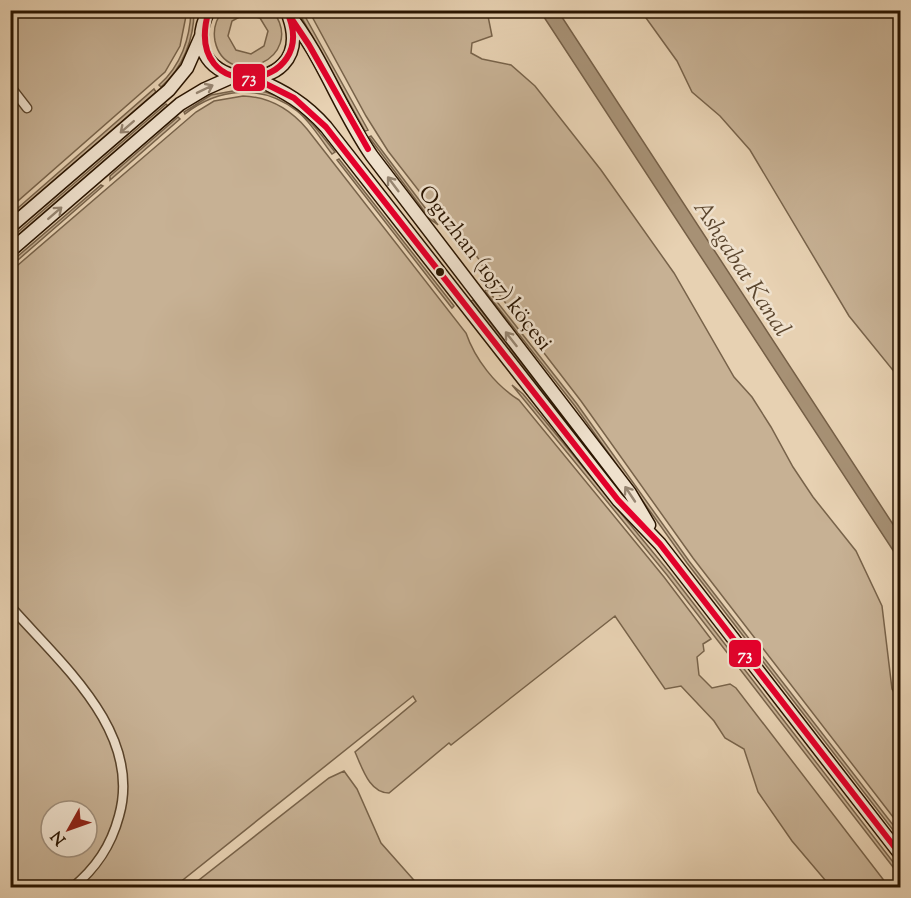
<svg xmlns="http://www.w3.org/2000/svg" width="911" height="898" font-family="'Sorts Mill Goudy',serif">
  <style>
    .green { fill: #c7b194; stroke: #78634a; stroke-width: 1.5; fill-rule: evenodd }
    .water { fill: #a79175; stroke: #755f46; stroke-width: 1.5 }
    .lines { fill: none; stroke-linecap: round; stroke-linejoin: round }
    .street-casing { stroke: #59442c; stroke-width: 11 }
    .secondary-casing { stroke: #2a1500; stroke-width: 15 }
    .street { stroke: #efe1cd; stroke-width: 8 }
    .secondary { stroke: #efe1cd; stroke-width: 12 }
    .bus-1-casing { stroke: #efe1cd; stroke-width: 10 }
    .bus-1 { stroke: #e4002b; stroke-width: 6 }
    .oneway { stroke: #968571 }
    .bus-dot { fill: #2a1500; stroke: #efe1cd; stroke-width: 2 }
    .labels { text-anchor: middle; dominant-baseline: central; stroke-width: 5; stroke-linejoin: round; paint-order: stroke }
    .street-label { font-size: 22px; fill: #2a1500; stroke: #efe1cd }
    .water-label { font-size: 24px; font-style: italic; fill: #5c472f; stroke: #efe1cd }
    .line-badge { stroke: #efe1cd; stroke-width: 2 }
    .badge-label { font-size: 16px; text-anchor: middle; font-weight: bold; fill: #fff }
  </style>
  <rect width="100%" height="100%" fill="#e7d1b2"/>
  <filter id="stains"><feTurbulence type="fractalNoise" baseFrequency=".00333" numOctaves="4"/><feColorMatrix values="0 0 0 0 .2 0 0 0 0 .09 0 0 0 0 .02 0 0 0 .5 -.17"/></filter>
  <radialGradient id="worn" r=".72"><stop offset=".6" stop-color="#630" stop-opacity="0"/><stop offset="1" stop-color="#630" stop-opacity=".3"/></radialGradient>
  <!-- green -->
  <path class="green" d="M11,11H187L180,46L165,72L11,207Z
    M191,11H194C194,39 183,68 161,87L159,85C181,66 190,38 191,11Z
    M223,11H273C308,59 226,92 215,41C213,30 216,19 223,11ZM245,14L260,18L268,31L264,46L251,54L236,50L228,36L232,21Z
    M298,11H302L368,130L365,131Z
    M309,11H487L492,36L472,43L471,53L482,59L511,65L535,86L601,170L674,273L734,377L752,397L771,427L793,467L813,497L856,551L882,606L892,689L900,702V826L693,558L581,401L487,279L481,262L448,219L433,209L388,151L366,116Z
    M641,11H900V379L849,316L750,150L720,116L692,92L677,61Z
    M154,89L156,92L11,218V214Z
    M244,89C288,90 310,120 335,152L332,154C321,140 311,122 297,111C262,83 218,88 185,114L184,112L211,95Z
    M243,96C270,97 290,109 307,129L466,333C475,359 495,385 519,400L664,577L711,639L703,644L704,651L697,657L699,675L712,688L730,684L736,688L889,887H831L792,841L758,792L744,749L725,738L714,721L681,686L665,689L615,616L451,745L449,743L389,793C369,793 362,767 355,752L416,701L413,696L174,887H11V271L196,112L214,101ZM51,811H87V847H51Z
    M166,104L168,106L11,242V238Z
    M178,117L180,119L110,180V176Z
    M371,136L438,225L430,219L369,137Z
    M339,159L454,306L452,308L337,160Z
    M101,185L103,186L11,266V262Z
    M487,289L577,404L689,561L900,834V839L687,563L575,406L485,291Z
    M473,300L601,467L470,302Z
    M512,385L523,394L670,573L900,871V876L667,575Z
    M344,771L357,789L381,843L420,887H190L329,778Z"/>
  <!-- water -->
  <path class="water" d="M540,11H558L900,535V561Z"/>
  <g class="lines">
    <defs>
      <path id="street" d="M10,86L27,108
        M10,606C60,663 143,732 119,816C111,846 96,868 72,888"/>
      <path id="secondary" d="M209,10C166,93 319,104 289,17
        M287,12C322,55 340,110 372,156L630,493L649,525
        M256,79C284,91 305,103 326,127L618,500L660,544L900,854
        M10,227L169,90L187,68L202,34
        M10,251L180,104L205,89L232,77"/>
    </defs>
    <!-- street casing -->
    <use href="#street" class="street-casing"/>
    <!-- secondary casing -->
    <use href="#secondary" class="secondary-casing"/>
    <!-- street -->
    <use href="#street" class="street"/>
    <!-- secondary -->
    <use href="#secondary" class="secondary"/>
    <defs>
      <path id="bus-1" d="M209,10C179,110 326,91 286,10
        M287,12L309,45L368,149
        M256,79L294,98L326,127L618,500L660,544L900,854"/>
    </defs>
    <!-- bus-1 casing -->
    <use href="#bus-1" class="bus-1-casing"/>
    <!-- bus-1 -->
    <use href="#bus-1" class="bus-1"/>
  </g>
  <!-- one-way arrows -->
  <defs><path id="oneway-shaft" d="M-6 0H5M1.5-3L5.5 0L1.5 3" fill="none" stroke-width="1.6" stroke-linecap="round" stroke-linejoin="round" transform="scale(1.5)"/></defs>
  <g class="oneway">
    <use href="#oneway-shaft" transform="translate(205 89) rotate(-26)"/>
    <use href="#oneway-shaft" transform="translate(127 127) rotate(139)"/>
    <use href="#oneway-shaft" transform="translate(393 184) rotate(-127)"/>
    <use href="#oneway-shaft" transform="translate(55 213) rotate(-41)"/>
    <use href="#oneway-shaft" transform="translate(511 339) rotate(-128)"/>
    <use href="#oneway-shaft" transform="translate(630 494) rotate(-124)"/>
  </g>
  <!-- markers -->
  <circle class="bus-dot" cx="440" cy="272" r="5"/>
  <g class="labels">
    <!-- street labels -->
    <g class="street-label">
      <text transform="translate(484 269) rotate(52)">Oguzhan (1957) köçesi</text>
    </g>
    <!-- water labels -->
    <g class="water-label">
      <text transform="translate(741 269) rotate(57)">Ashgabat Kanal</text>
    </g>
  </g>
  <g class="line-badge">
    <rect x="232" y="63" width="34" height="29" rx="6" fill="#e4002b"/>
    <rect x="728" y="639" width="34" height="29" rx="6" fill="#e4002b"/>
  </g>
  <g class="badge-label">
    <text x="249" y="83">73</text>
    <text x="745" y="660">73</text>
  </g>
  <!-- margin -->
  <rect width="911" height="898" fill="none" stroke="#e7d1b2" stroke-width="36"/>
  <rect x="12" y="12" width="887" height="874" fill="none" stroke="#2a1500" stroke-width="3"/>
  <rect x="18" y="18" width="875" height="862" fill="none" stroke="#2a1500" stroke-width="1.5"/>
  <!-- north arrow -->
  <g transform="translate(69 829) rotate(230)"><circle r="28" fill="#efe1cd" stroke="#a08f7b" stroke-width="1.5"/>
  <path d="M0-4.5L10 22L0 15L-10 22Z" fill="#8f2418"/>
  <text y="-9" font-size="16" font-weight="bold" text-anchor="middle" fill="#2a1500">N</text>
  </g>
  <rect width="100%" height="100%" filter="url(#stains)"/>
  <rect width="100%" height="100%" fill="url(#worn)"/>
</svg>
